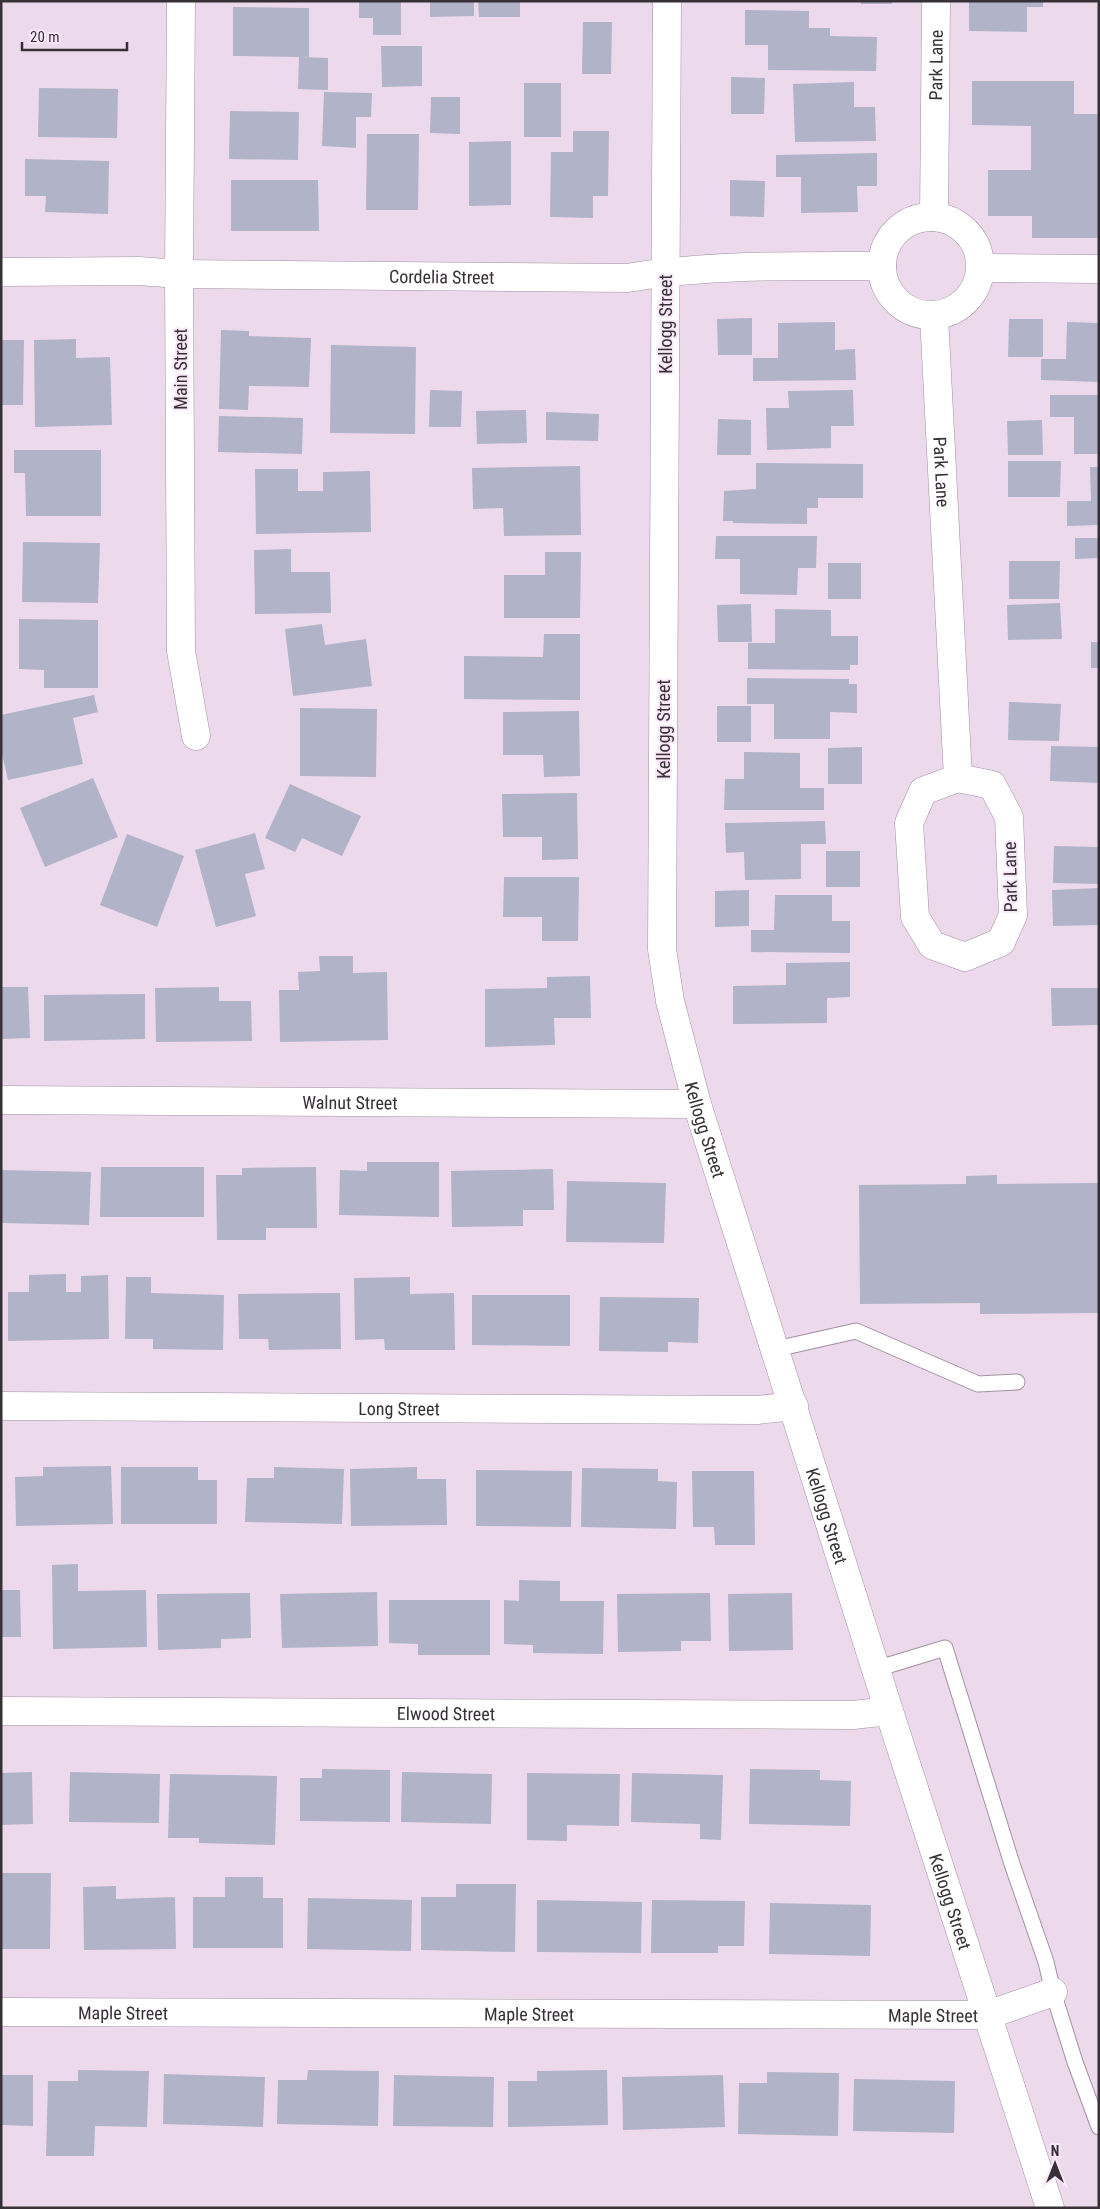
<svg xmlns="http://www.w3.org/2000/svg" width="1100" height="2209" font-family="'Roboto Condensed',sans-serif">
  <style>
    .building { fill: #b1b3c8 }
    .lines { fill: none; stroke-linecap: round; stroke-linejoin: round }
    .lane-casing { stroke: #a191a1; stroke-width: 17 }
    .street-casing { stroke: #a191a1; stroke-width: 29 }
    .secondary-casing { stroke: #a191a1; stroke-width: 29 }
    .lane { stroke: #fff; stroke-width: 15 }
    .street { stroke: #fff; stroke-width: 28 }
    .secondary { stroke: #fff; stroke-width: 28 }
    .labels { text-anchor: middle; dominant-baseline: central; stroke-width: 4; stroke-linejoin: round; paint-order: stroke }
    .street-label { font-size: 18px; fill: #373037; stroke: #f9e8f9 }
  </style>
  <rect width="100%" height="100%" fill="#ecdaec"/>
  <!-- building -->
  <path class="building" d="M359,1H401V35H373V18H359Z
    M430,1H474V16L430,17Z
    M478,1H520V17H479Z
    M861,1H892V4H861Z
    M969,1H1043V7H1027V32L969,31Z
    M233,7L309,8V57H301L328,58V90L298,89L299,57L233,56Z
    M745,10L809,11V28H830V36L877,37L876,71L768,70V45H745Z
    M583,22H612L611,74H582Z
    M381,46H422V86L382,87Z
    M731,77L765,78L764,114H731Z
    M972,81H1074V114H1099V238H1032V216H988V170H1031V126L972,125Z
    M854,82V107H875L876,141L795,142L793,84Z
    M524,83H561V137H524Z
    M39,88L118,89L117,138L38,137Z
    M324,92L372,93L371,117H356V148L322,146Z
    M431,97H460V134L430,133Z
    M230,111L299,112L298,160L229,159Z
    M573,131H609L608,196H593V218L550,217L551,152H573Z
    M367,134H419L418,210H366Z
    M511,141V205L469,206V142Z
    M877,153V186H857L858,212L801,213V177H776V155Z
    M25,159L109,161L108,214L45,212L46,196H25Z
    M231,180H318L319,231H231Z
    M730,180L765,181L764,217L730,216Z
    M752,318V355H718L717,319Z
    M1009,319H1043V357H1008Z
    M835,322V350L855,349L856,380L753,381V358H778V323Z
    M1067,322L1099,323V382L1041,380V359H1066Z
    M221,330L249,331V336L311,338L309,387L249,386L248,410L219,409Z
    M76,339V358L110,357L112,425L35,427L34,340Z
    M1,340H24L23,405H1Z
    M331,345L416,347L415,434L330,433Z
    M430,390L462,391L461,427H429Z
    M853,390L854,426H831V448L767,450L766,408H789L788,391Z
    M1050,395H1099V454H1074V417H1050Z
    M526,410L527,443L477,444L476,411Z
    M546,412L599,414L598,441L546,440Z
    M219,416L303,418L302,454L218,452Z
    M718,419L751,420V455H717Z
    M1042,420L1043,455H1008L1007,421Z
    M14,450H101V516H26L25,473H14Z
    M1008,461H1061L1060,497H1008Z
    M756,463L863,464V498H818V508H807V524L733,523V521H723L724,491L756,489Z
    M580,466L581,535L504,536L503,508L473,509L472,468Z
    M1090,467H1099V525L1067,526V501H1091Z
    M255,469H298V491H323V472L370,471L371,532L256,534Z
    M716,536H817L816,568H798L797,595L740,594V559H715Z
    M1075,538H1099V558L1075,559Z
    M23,542L100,543L98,603L22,602Z
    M291,549V572H330L331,613L255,614L254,550Z
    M545,552H581L580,618H504V575H545Z
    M1009,561H1060L1059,599H1009Z
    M828,563H861V599H828Z
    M1060,603L1062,639L1008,640L1007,605Z
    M751,604L752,642H718L717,605Z
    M775,609L831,610V636H858V665H850V670L748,669V643H775Z
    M19,619L98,620V688H44V670L19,669Z
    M322,624L325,645L366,639L372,686L293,696L285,629Z
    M544,634H580V700L464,699V656L543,657Z
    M1091,642H1099V668H1091Z
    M747,678L849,679V684H857V713L830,712V739H774V704H747Z
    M94,695L98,712L73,718L83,764L8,780L1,750V715Z
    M1009,702L1061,704L1059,741L1008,740Z
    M717,706H751V742H717Z
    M300,708L377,709L376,777L300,776Z
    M579,711L580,776L544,777L543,755H503V712Z
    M1051,746L1099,747V783L1050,781Z
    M862,747V784H828V748Z
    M744,752L800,753V788H824V810H724L725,779H744Z
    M93,778L118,837L45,867L20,808Z
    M290,784L361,816L342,856L302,838L295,852L265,838Z
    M577,793L578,859L542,860V837H503L502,794Z
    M825,821L826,844H801V879L745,880L744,852L726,853L725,823Z
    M255,833L265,869L245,874L256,916L216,927L195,850Z
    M127,834L184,856L157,927L100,905Z
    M1054,846L1099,847V884L1053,883Z
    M826,851H860V887H826Z
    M504,877H579L578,941H542V917H503Z
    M1099,888V925L1053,926L1052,890Z
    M749,890V926L715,927V891Z
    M775,895H832V921H850V953L751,952V930H774Z
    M319,956H353V973L387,972L388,1040L280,1042L279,990H299L298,972L320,971Z
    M850,962V997L827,998V1023L733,1024V986L786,985V963Z
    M590,976L591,1018H554L555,1045L485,1047V989L547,988V977Z
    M1,987H28L30,1038L1,1039Z
    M219,987V1001H251L252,1041L156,1042L155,988Z
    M1051,988H1099V1025L1052,1026Z
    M145,994V1039L44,1041V995Z
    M367,1162H439V1217L339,1215L340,1170L367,1171Z
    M101,1167H204V1217H100Z
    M316,1167L317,1228H266V1240H217L216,1175H242V1168Z
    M553,1169L554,1210H523V1226L452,1227L451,1171Z
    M1,1170L91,1172L89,1225L1,1223Z
    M997,1175V1184L1099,1183V1313L980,1314V1303L860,1304L859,1185L966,1184V1176Z
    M567,1181L666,1183L664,1243L566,1242Z
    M66,1274V1292H81V1276L108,1275L109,1339L8,1341V1292H29V1275Z
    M126,1277H151V1293L224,1295L223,1350L153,1349V1339H125Z
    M410,1277V1294L454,1293L455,1350H385L384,1339L355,1340L354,1278Z
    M340,1293L341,1349L269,1350L268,1339H239L238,1294Z
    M472,1295H570V1346L472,1345Z
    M600,1297L699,1298L698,1343L668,1342V1352L599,1351Z
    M111,1466L113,1524L16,1526L15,1477L43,1476V1467Z
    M121,1467H198V1480H217V1524H121Z
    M274,1467L344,1469L342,1524L245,1522L247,1478H274Z
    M417,1467V1479H446L447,1525L351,1526L350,1469Z
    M582,1468L658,1469V1481L677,1482L676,1529L581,1527Z
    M476,1470L572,1471L571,1527L476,1526Z
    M692,1471H754L755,1545H715L714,1527H693Z
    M78,1564V1591L146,1590L147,1647L53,1649L52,1565Z
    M519,1580L560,1581V1601H604L603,1654L533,1653V1645L504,1644V1600L519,1601Z
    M1,1590H20L21,1637H1Z
    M377,1592L378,1646L282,1648L280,1594Z
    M250,1593L251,1638L221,1639V1648L158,1650L157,1594Z
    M710,1593L711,1641H681V1651L618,1652L617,1594Z
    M792,1593L793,1650L729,1651L728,1594Z
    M389,1600H490V1655H418V1644L389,1643Z
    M322,1769L390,1770V1822L300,1821V1778H322Z
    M750,1769L820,1770V1780L851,1781L850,1826L749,1824Z
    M32,1772L33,1824L1,1825V1773Z
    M70,1772L160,1774L159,1823L69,1822Z
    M402,1772L492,1774L491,1824L401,1822Z
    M527,1773L620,1774L619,1826L567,1825V1841L527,1840Z
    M632,1773L723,1775L721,1840L700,1839V1824L631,1822Z
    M170,1774L277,1776L275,1845L199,1843V1838H168Z
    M1,1873H51L50,1949H1Z
    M225,1877H263V1898H283V1948H193V1897H225Z
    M456,1884H516L515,1952L421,1950V1897H456Z
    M116,1886V1899L175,1897L176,1949L84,1950L83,1887Z
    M308,1898L412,1900L411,1951L307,1949Z
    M537,1900L642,1902L641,1953L537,1952Z
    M652,1900L745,1901L744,1946H718V1953H651Z
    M770,1903L871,1905L870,1956L769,1954Z
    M78,2070L149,2071L147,2127L95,2126L94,2156H46L48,2081H78Z
    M308,2070L379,2071L378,2126L277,2124L278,2080H307Z
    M607,2070L608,2125L508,2127V2081H537V2071Z
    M767,2072L839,2073L838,2136L738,2134L739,2083H767Z
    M164,2074L265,2077L263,2127L163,2124Z
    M1,2075H33V2126L1,2125Z
    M394,2075L494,2077L493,2127L393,2126Z
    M723,2075L725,2127L623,2130L622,2077Z
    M854,2079L955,2081L954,2133L853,2131Z"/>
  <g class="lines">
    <defs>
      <path id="lane" d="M776,1349L856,1331L978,1384L1017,1382
        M876,1669L945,1648L1012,1864L1046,1962L1053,1992L1075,2062L1099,2127"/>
      <g id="street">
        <path id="s1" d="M667,1L662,949L670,1001L697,1104L889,1711L1050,2208"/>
        <circle cx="931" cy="266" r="49"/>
        <path id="s2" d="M934,217L936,1"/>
        <path d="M981,268L1099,269"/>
        <path id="s3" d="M934,316L958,778"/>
        <path id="s4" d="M196,736L181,651L179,274L627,278C709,264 798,266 882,266"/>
        <path d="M958,778L992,785L1009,817L1013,915L1001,942L965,957L932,945L915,917L909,823L923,791Z"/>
        <path id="s5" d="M1,1100L697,1104"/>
        <path id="s6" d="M1,1406L757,1410L794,1406"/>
        <path id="s7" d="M1,1711L853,1715L889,1711"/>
        <path id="s8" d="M1,2012L988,2015L1053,1992"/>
      </g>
      <path id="secondary" d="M1,272L139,271L179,274L181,1"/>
    </defs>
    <!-- lane casing -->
    <use href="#lane" class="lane-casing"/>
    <!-- street casing -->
    <use href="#street" class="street-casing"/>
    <!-- secondary casing -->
    <use href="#secondary" class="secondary-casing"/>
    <!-- lane -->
    <use href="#lane" class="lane"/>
    <!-- street -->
    <use href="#street" class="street"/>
    <!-- secondary -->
    <use href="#secondary" class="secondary"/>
  </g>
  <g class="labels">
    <!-- street labels -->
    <g class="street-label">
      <text stroke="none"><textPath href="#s2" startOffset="152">Park Lane</textPath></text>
      <text stroke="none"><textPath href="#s4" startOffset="726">Cordelia Street</textPath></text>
      <text transform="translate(665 324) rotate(-90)">Kellogg Street</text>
      <text transform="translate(180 369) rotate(-90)">Main Street</text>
      <text stroke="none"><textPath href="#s3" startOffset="156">Park Lane</textPath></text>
      <text transform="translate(663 729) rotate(-90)">Kellogg Street</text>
      <text transform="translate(1010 877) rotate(-91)">Park Lane</text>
      <text stroke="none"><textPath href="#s5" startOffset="349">Walnut Street</textPath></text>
      <text stroke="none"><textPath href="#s1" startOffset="1134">Kellogg Street</textPath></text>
      <text stroke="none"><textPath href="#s6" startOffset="398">Long Street</textPath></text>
      <text stroke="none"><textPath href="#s1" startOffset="1539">Kellogg Street</textPath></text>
      <text stroke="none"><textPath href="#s7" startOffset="445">Elwood Street</textPath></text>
      <text stroke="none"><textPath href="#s1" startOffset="1944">Kellogg Street</textPath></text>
      <text stroke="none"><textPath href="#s8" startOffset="122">Maple Street</textPath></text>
      <text stroke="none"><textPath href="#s8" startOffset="528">Maple Street</textPath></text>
      <text stroke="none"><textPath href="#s8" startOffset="932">Maple Street</textPath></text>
    </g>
  </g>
  <!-- border -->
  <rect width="1100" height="2209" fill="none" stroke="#373037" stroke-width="5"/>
  <!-- north arrow -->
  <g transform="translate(1055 2164)" stroke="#f9e8f9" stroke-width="4" paint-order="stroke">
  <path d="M0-4L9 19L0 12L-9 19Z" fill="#373037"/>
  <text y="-8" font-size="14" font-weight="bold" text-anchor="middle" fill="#373037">N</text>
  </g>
  <!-- scale -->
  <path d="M22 42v8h105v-8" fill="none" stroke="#373037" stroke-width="2.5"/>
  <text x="30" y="42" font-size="15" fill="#373037" stroke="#f9e8f9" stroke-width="4" paint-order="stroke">20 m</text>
</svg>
